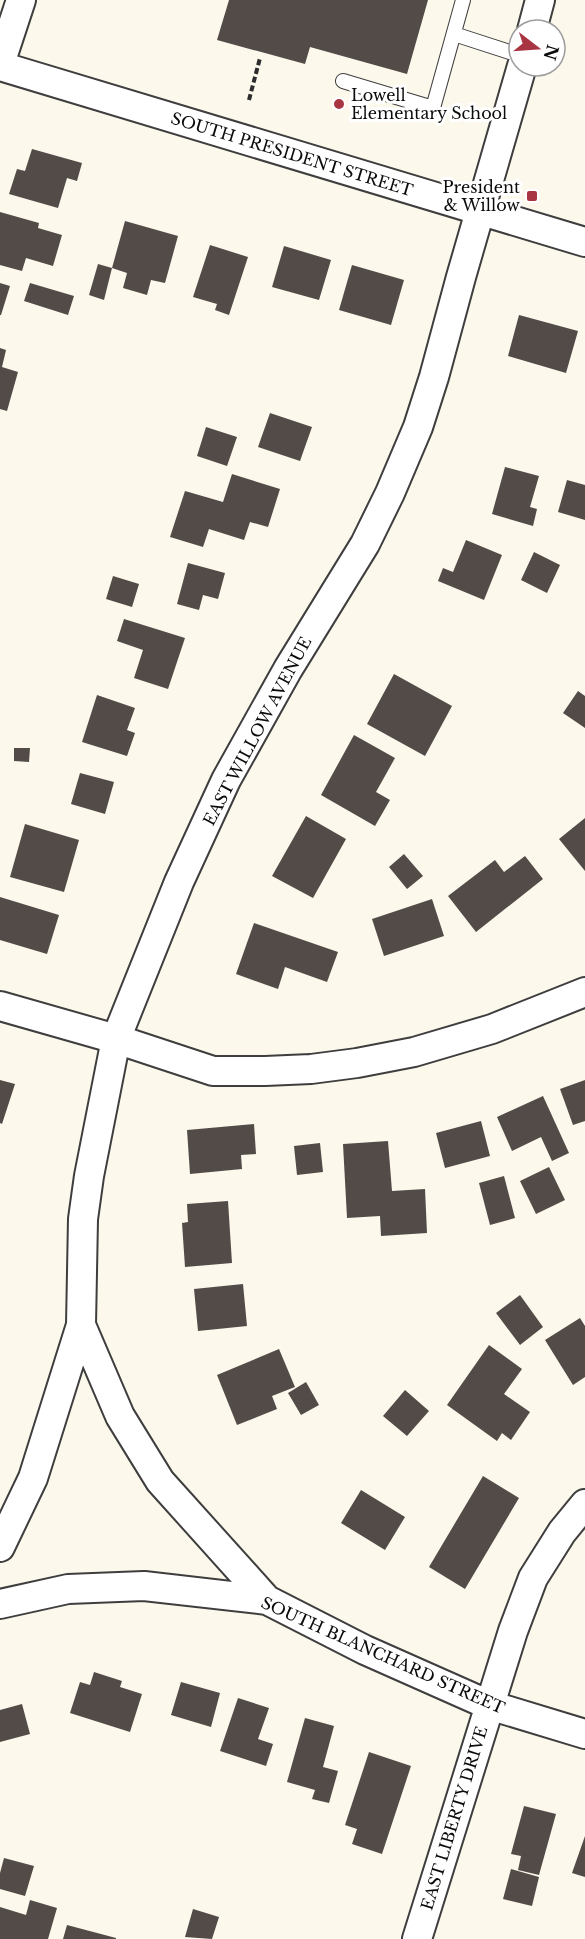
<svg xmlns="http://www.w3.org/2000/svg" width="585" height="1939" font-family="'Libre Baskerville',serif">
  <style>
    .building { fill: #524b48 }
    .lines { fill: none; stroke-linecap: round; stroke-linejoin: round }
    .lane-casing { stroke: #3e3e3e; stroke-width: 16 }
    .street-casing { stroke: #3e3e3e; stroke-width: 32 }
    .path { stroke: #2d2d2d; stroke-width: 4; stroke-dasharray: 6 3; stroke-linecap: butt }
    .lane { stroke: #fff; stroke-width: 14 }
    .street { stroke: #fff; stroke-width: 28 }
    .poi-dot { fill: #a93542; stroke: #fff; stroke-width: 2 }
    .labels { text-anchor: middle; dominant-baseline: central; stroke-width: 6; stroke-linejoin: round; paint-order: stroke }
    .poi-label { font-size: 16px; fill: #0b0b0b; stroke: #fff; text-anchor: start }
    .street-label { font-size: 16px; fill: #0b0b0b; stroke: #fff }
  </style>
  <rect width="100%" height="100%" fill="#fcf8eb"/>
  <!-- building -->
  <path class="building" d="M229,0H428L407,74L310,47L305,64L217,40Z
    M32,149L82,163L77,181L67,178L58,208L9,194L17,169L25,171Z
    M0,212L39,223L38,228L62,235L53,266L26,258L22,271L0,265Z
    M125,221L178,236L165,283L151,280L147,295L123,288L127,273L112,268Z
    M210,245L248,257L229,315L215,310L217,304L193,297Z
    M284,246L331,260L319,300L272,287Z
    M98,264L112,268L104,300L89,295Z
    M352,265L404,280L391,325L339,310Z
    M0,283L10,286L1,315H0Z
    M30,283L74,296L68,315L24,301Z
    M519,315L578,331L566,373L508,356Z
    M0,348L6,350L2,367L18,372L7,411L0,409Z
    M270,413L312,427L300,461L258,447Z
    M206,427L237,437L227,466L197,456Z
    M505,467L539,476L530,507L537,509L533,526L492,514Z
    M232,474L280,489L268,527L250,522L244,540L209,529L203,547L170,537L185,491L223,502Z
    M567,480L585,485V520L558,512Z
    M466,540L502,555L484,600L438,581L443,568L453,572Z
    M534,552L560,565L547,593L521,580Z
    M188,563L225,573L218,599L203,595L199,610L177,604Z
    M113,576L139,584L132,607L106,599Z
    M124,619L185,638L168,689L134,678L143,650L117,641Z
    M394,674L452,706L425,756L367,724Z
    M578,691L585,696V728L563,713Z
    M97,695L135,708L127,730L135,733L127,756L82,742Z
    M354,735L395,758L376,792L390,800L375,826L321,795Z
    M14,748H30L29,762L14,761Z
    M80,773L114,782L105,814L71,804Z
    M306,816L346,839L313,898L272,876Z
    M585,818V871L559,839Z
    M25,824L79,840L64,892L10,877Z
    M404,854L423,876L407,889L389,867Z
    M525,856L543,879L476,932L448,896L495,860L504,872Z
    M0,897L59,915L47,954L0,940Z
    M432,899L444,936L384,956L372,919Z
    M254,923L338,952L327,982L285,967L278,989L236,974Z
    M0,1080L15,1084L2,1124L0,1123Z
    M585,1080V1121L573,1125L560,1089Z
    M543,1096L569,1153L552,1161L541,1137L512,1151L497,1117Z
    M481,1121L490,1156L445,1168L436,1133Z
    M254,1124L256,1154L241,1155L242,1169L190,1174L187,1130Z
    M388,1141L392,1191L425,1189L427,1233L381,1236L380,1216L347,1218L343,1144Z
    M320,1143L323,1172L297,1175L294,1146Z
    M549,1167L565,1200L536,1214L520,1181Z
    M504,1176L515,1218L490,1225L479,1183Z
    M228,1201L232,1263L185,1267L182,1223L188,1222L187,1204Z
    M243,1284L247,1326L198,1331L194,1289Z
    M520,1295L543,1327L520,1345L496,1313Z
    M580,1318L585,1326V1377L573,1385L545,1340Z
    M489,1345L522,1369L504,1394L530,1412L511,1440L502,1433L497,1441L447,1405Z
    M279,1349L295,1387L272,1396L277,1409L237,1425L217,1375Z
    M306,1382L319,1405L301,1415L288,1393Z
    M405,1390L429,1411L407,1436L383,1416Z
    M483,1476L519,1498L465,1589L429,1567Z
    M361,1490L405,1517L385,1550L341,1523Z
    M94,1672L122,1681L120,1687L142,1694L130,1732L70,1713L80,1682L90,1685Z
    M181,1682L220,1693L211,1727L171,1715Z
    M238,1698L269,1708L258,1739L273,1744L266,1766L220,1751Z
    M22,1704L30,1734L0,1742V1710Z
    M305,1718L334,1726L323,1767L338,1771L329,1803L312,1799L315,1790L287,1782Z
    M369,1752L411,1766L382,1854L352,1844L357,1829L345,1825Z
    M524,1806L556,1814L539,1875L518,1870L521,1856L511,1854Z
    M585,1836V1877L572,1873Z
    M4,1858L34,1866L25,1896L0,1889V1873Z
    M511,1869L539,1877L532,1906L503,1899Z
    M30,1900L57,1908L48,1939H0V1907L26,1915Z
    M193,1909L219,1917L212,1939L185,1937Z
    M67,1925L116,1938V1939H63Z"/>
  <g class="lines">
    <defs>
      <path id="lane" d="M454,34L519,55
        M343,81L433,108L463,0"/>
      <path id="street" d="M532,30L540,0
        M0,64L21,0
        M0,66L585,242
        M0,1006L116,1039L213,1071H265L311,1069L357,1063L414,1052L492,1029L585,992
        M81,1325L120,1416L160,1481L267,1600
        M0,1547L33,1478L81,1325L83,1219L89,1176L116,1039L179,882L226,780L288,669L365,544L390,493L418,427L434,377L461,277L522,66
        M0,1604L68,1589L144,1586L267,1600L365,1650L489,1705L585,1734
        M417,1939L513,1631L533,1578L562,1532L585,1504"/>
    </defs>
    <!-- lane casing -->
    <use href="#lane" class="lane-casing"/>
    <!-- street casing -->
    <use href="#street" class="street-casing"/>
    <!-- path -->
    <path class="path" d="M249,100L260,58"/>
    <!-- lane -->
    <use href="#lane" class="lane"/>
    <!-- street -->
    <use href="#street" class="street"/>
  </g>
  <!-- markers -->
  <g class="poi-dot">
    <circle cx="339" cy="104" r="6"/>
    <rect x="526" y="190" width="12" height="12" rx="3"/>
  </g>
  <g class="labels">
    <!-- poi labels -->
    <g class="poi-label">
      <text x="351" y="95">Lowell<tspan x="351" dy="18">Elementary School</tspan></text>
      <text x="520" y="187" text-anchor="end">President<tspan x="520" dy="18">&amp; Willow</tspan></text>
    </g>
    <!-- street labels -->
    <g class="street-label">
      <text transform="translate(292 154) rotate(17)">SOUTH PRESIDENT STREET</text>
      <text transform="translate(257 731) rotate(-62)">EAST WILLOW AVENUE</text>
      <text transform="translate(383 1655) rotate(24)">SOUTH BLANCHARD STREET</text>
      <text transform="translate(454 1818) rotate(-73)">EAST LIBERTY DRIVE</text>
    </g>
  </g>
  <!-- north arrow -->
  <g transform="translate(537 48) rotate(107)"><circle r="28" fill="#ffffff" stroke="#9d9d9d" stroke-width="1.5"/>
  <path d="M0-4.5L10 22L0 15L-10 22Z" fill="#a93542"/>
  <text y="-9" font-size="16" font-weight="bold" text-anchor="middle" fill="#0b0b0b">N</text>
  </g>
</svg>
